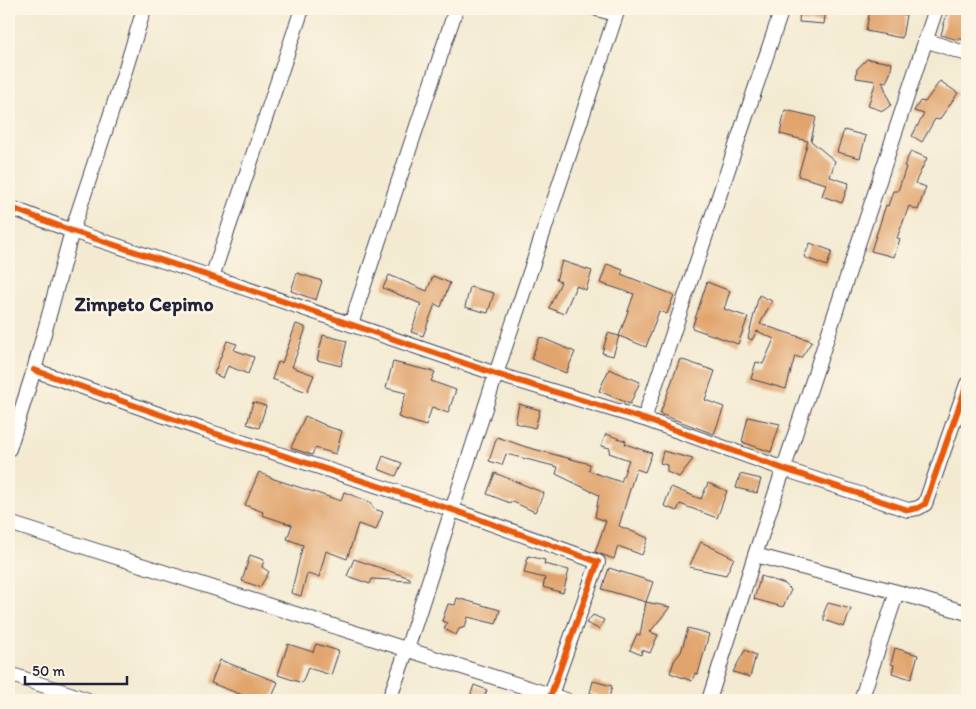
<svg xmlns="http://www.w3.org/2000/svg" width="976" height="709" font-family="Itim,sans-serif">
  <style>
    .building { fill: #e1a46d }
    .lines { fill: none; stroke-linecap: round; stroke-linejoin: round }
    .minor-casing { stroke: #414052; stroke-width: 16 }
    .minor { stroke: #fff; stroke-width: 14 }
    .cycleway-casing { stroke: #fcf5e5; stroke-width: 9 }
    .cycleway { stroke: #e8590c; stroke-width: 6 }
    .labels { text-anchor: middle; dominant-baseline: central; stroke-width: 5; stroke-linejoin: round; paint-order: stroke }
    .neighbourhood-label { font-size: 20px; font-weight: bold; fill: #22223b; stroke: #fcf5e5 }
  </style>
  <rect width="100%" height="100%" fill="#fcf5e5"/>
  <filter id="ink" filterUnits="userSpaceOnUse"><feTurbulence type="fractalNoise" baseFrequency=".02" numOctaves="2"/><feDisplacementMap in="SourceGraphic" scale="10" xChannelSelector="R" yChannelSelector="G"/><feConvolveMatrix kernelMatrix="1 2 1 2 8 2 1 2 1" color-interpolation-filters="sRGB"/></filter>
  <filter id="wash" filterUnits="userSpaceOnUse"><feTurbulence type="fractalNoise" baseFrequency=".0096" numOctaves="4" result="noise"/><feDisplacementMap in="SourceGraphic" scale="20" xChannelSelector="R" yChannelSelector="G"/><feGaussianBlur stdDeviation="1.12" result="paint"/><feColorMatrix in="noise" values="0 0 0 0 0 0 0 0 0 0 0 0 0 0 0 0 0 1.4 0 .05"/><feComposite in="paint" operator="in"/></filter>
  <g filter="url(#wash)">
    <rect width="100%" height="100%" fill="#f3ead1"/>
    <g id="blocks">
      <!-- building -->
      <path class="building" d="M800,9H826L824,24L799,22Z
        M870,9L906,15L902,38L866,31Z
        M948,9H967V41L958,38V40L941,35Z
        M867,59L892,63L890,74L886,82L882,81L891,105L883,111L868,106L876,81L856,78L857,69Z
        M940,81L958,93L939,120L935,119L922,142L912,136L924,114L914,111L920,101L925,102Z
        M785,110L816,117L811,141L835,161L830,177L849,183L842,203L822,196L826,184L798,176L808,141L780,134Z
        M844,130L866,136L860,158L837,152Z
        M911,151L927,158L915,183L926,187L918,210L909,206L897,238L900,239L894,257L871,251L886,205L888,206L893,191H898L906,167L904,166Z
        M810,243L832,251L827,266L804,257Z
        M562,261L592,271L586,290L576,286L564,314L549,308L561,282L556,280Z
        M607,264L623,270L621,274L674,295L667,314L659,311L646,347L619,336L634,294L600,283Z
        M297,273L322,281L316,300L291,291Z
        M389,275L427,291L433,276L450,283L441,307L435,304L423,336L411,332L421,304L383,288Z
        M707,282L730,291L724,309L748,317L738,344L692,328Z
        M470,287L494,293L488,313L465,307Z
        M759,295L772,301L760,324L812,341L801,358L795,356L786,389L751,379L756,362L763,364L774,339L757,331L752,340L748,338Z
        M296,324L305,327V331L292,367L314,375L307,392L272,379L278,362L282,363Z
        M608,333L619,336L613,356L602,353Z
        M323,335L347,341L341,366L317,360Z
        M540,337L575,352L566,373L531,359Z
        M227,341L237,344L234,350L254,357L248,374L228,366L223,378L214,374Z
        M680,359L715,371L705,400L724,407L714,434L660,414Z
        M393,362L435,372L431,381L456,390L448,413L432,407L426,426L398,417L406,393L386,388Z
        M609,369L640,382L630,404L599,391Z
        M253,402L266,406L259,428L247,424Z
        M519,404L540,410L535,428L515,423Z
        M305,416L325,425V426L342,431L336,454L315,448L312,455L291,448Z
        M748,417L780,424L771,452L742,442Z
        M606,434L626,441L625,444L652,453L645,472L636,469L619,526L648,538L642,555L618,546L614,559L595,552L606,521L595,517L599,495L556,474L558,467L506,454L502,465L489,461L497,437L526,447L590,464L589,471L621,482L629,460L609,453L610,448L601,446Z
        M663,451L693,459L679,477L667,472V465L660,463Z
        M383,456L402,463L396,476L378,469Z
        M259,472L274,479L341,501L344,492L370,502L374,509L383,512L376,530L358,524L347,559L326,551L319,577L307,574L301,596L291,593L303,545L287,539L292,525L262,515L263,512L245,505Z
        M495,473L544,493L535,512L511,501L510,503L487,494Z
        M740,474L761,479L757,493L736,488Z
        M708,483L727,491L717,518L680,504L677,511L664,506L671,487L701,499Z
        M701,542L734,558L726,575L689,567Z
        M250,555L264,560L262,567L269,572L260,587L242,581Z
        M528,556L545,560L544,564L569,570L563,593L543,587L545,578L524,573Z
        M354,559L410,578V581L372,579L370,584L347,576Z
        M609,568L653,582L646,602L602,589Z
        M761,576L785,584L791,590L783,607L754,599Z
        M457,598L500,610L496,624L468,617L465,627L459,629L456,635L444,629L447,623L442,621L448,604L455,605Z
        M646,602L670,607L650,632L658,635L650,653L642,650L641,655L630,650L637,634L640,635Z
        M828,603L851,609L844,627L824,620V612Z
        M593,615L604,620L599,629L586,623Z
        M688,628L709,634L698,674L695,673L692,681L670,673L674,661L681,652Z
        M288,644L313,652L316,644L339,651L331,675L308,668L302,683L278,675Z
        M895,648L918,655L911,679L892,673L894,665L891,664Z
        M745,650L756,655L750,677L733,672Z
        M220,660L278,682L271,700H255L211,683Z
        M593,681L612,686L609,698L590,693Z
        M474,685L487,690L483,700H469Z"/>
    </g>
  </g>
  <g filter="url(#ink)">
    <use href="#blocks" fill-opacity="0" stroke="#414052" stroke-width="1"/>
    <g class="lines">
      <defs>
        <path id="minor" d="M597,9L616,14
          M925,40L967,54
          M9,207L72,231L212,277L496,374L644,419L784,469L908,510L918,508L925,504L967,384
          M212,277L302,9
          M351,324L456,9
          M34,370L201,429L453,510L598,562L549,700
          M644,419L782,9
          M9,449L34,370L72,231L125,71L144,9
          M9,523L566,700
          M755,555L897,592L967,613
          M9,674L88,700
          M389,700L407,649L496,374L618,9
          M709,700L755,555L936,9
          M861,700L897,592"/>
      </defs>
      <!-- minor casing -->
      <use href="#minor" class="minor-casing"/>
      <!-- minor -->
      <use href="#minor" class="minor"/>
      <defs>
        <path id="cycleway" d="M9,207L72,231L212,277L496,374L644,419L784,469L908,510L918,508L925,504L967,384
          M34,370L201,429L453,510L598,562L549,700"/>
      </defs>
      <!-- cycleway casing -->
      <use href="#cycleway" class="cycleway-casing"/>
      <!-- cycleway -->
      <use href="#cycleway" class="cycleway"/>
    </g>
  </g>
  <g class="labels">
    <!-- neighbourhood labels -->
    <g class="neighbourhood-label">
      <text x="144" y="304">Zimpeto Cepimo</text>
    </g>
  </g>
  <!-- margin -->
  <rect width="976" height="709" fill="none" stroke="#fcf5e5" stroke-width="30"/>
  <!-- scale -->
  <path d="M25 676v8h102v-8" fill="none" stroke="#22223b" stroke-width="2.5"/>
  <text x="32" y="676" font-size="15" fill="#22223b" stroke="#fcf5e5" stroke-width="4" paint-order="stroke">50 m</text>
</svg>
